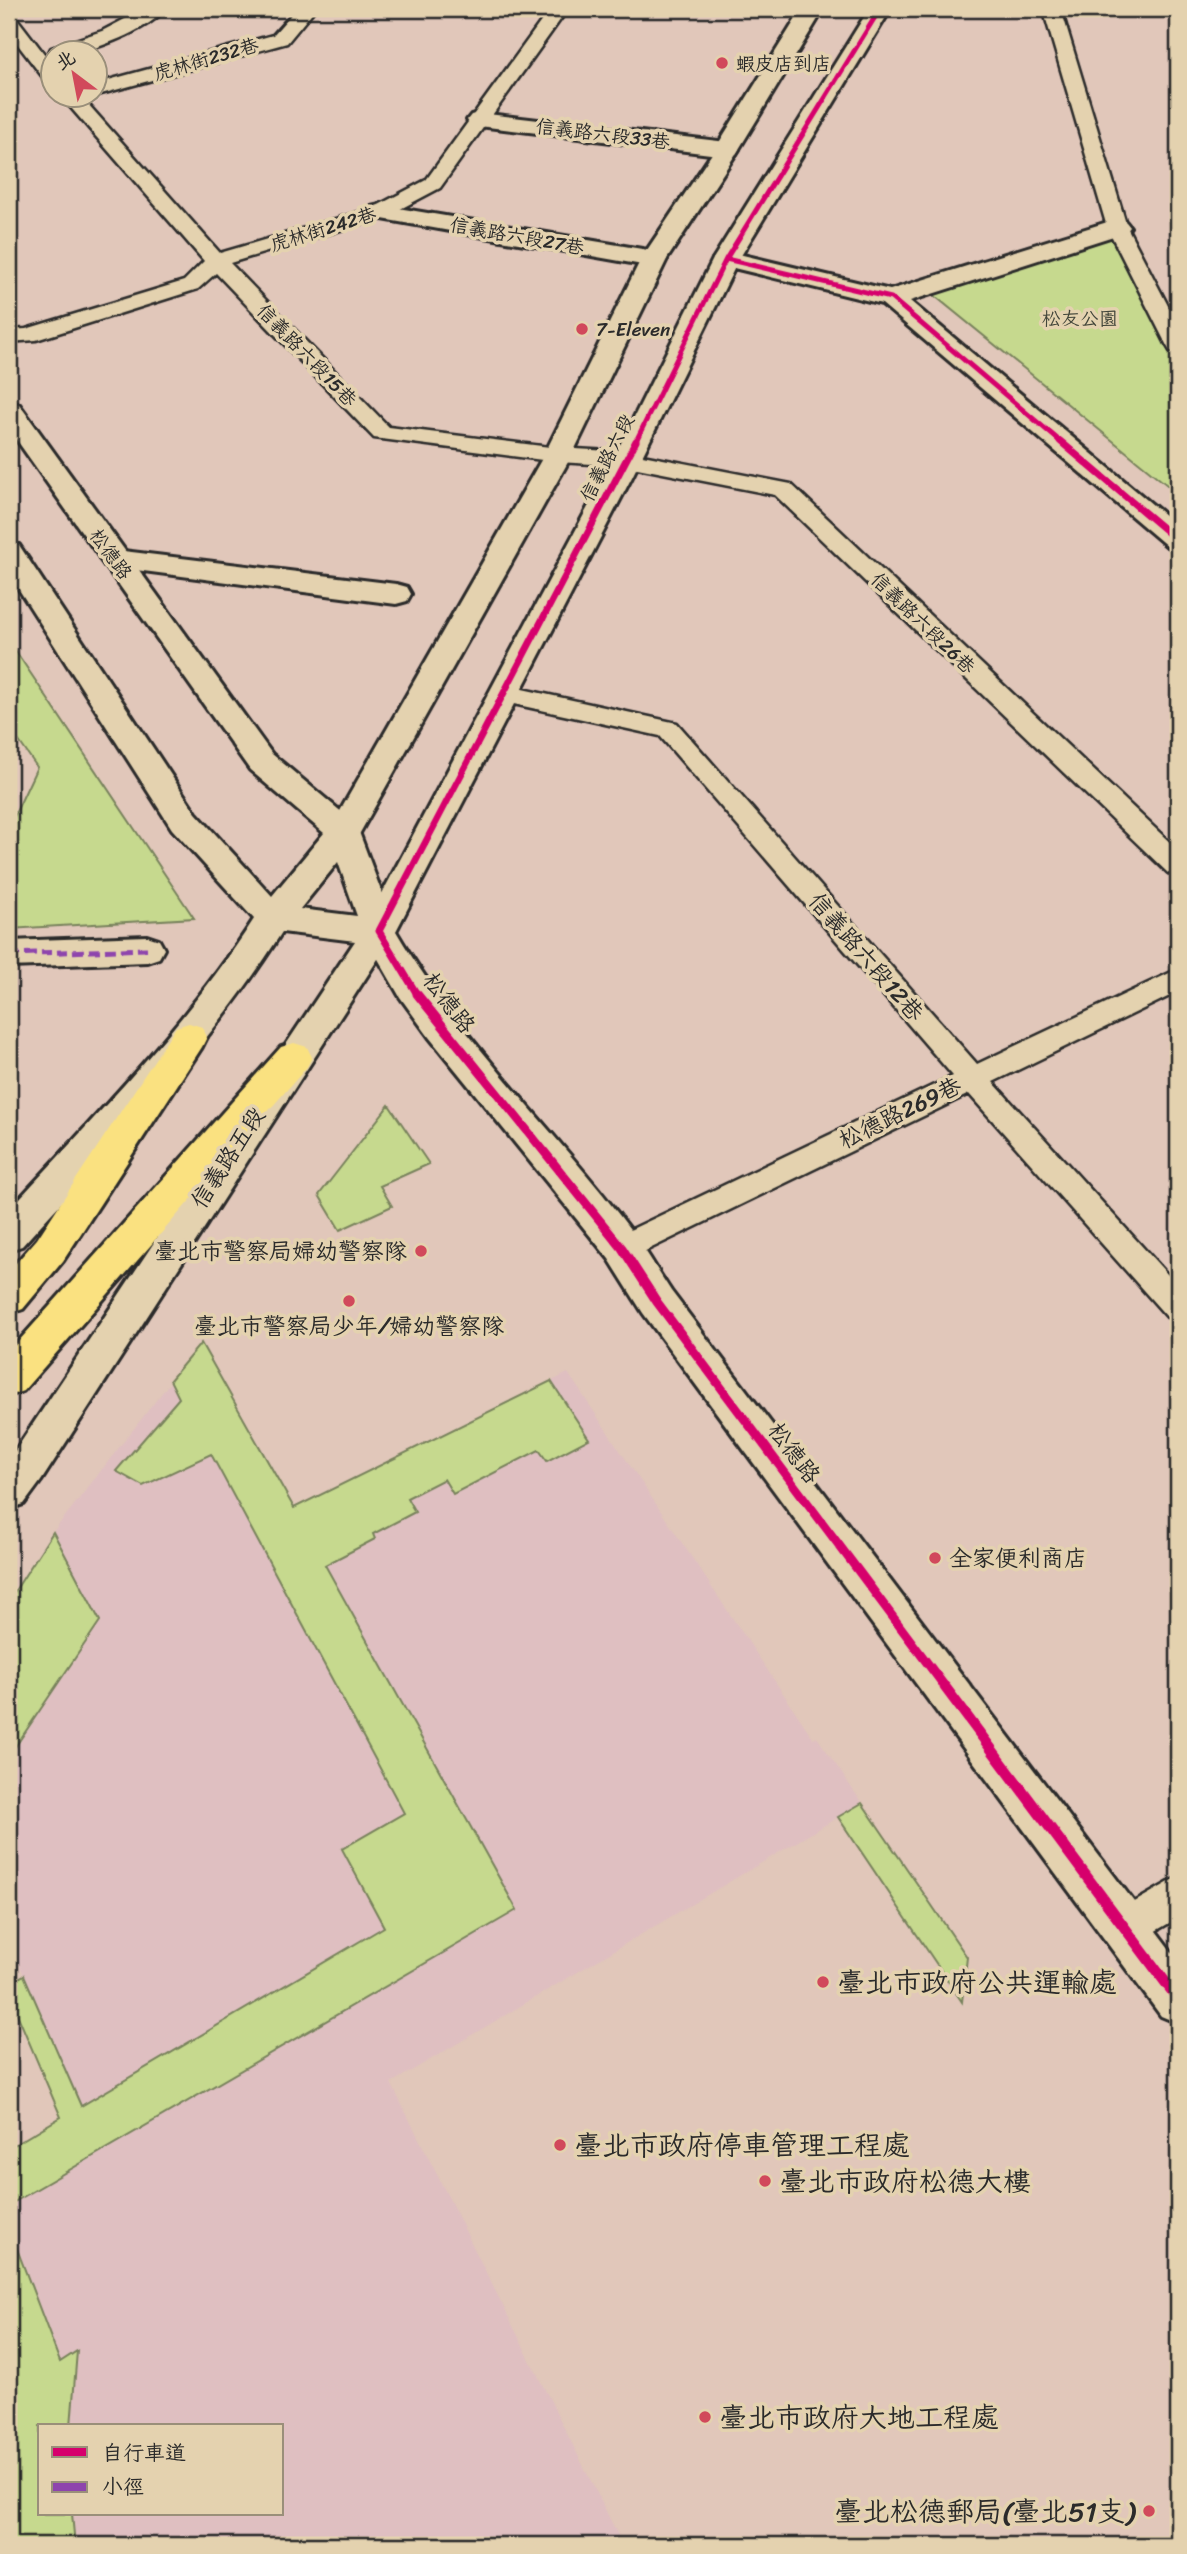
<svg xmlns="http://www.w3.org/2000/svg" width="1187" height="2554" font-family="Sriracha,'LXGW WenKai TC',sans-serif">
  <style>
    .built { fill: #dfbfc1; fill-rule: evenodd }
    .green { fill: #c6d98e; stroke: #78825c; stroke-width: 2 }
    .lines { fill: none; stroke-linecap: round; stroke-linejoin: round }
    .service-casing { stroke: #2b2b2b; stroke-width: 5 }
    .pedestrian-casing { stroke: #2b2b2b; stroke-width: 6 }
    .minor-casing { stroke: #2b2b2b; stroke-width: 6 }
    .tertiary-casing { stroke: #2b2b2b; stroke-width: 6 }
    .secondary-casing { stroke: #2b2b2b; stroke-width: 6 }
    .trunk-casing { stroke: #2b2b2b; stroke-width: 6 }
    .service { fill: #e4d2af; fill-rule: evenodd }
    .pedestrian { fill: #e4d2af; fill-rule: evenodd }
    .minor { fill: #e4d2af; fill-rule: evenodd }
    .tertiary { fill: #e4d2af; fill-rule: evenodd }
    .secondary { fill: #e4d2af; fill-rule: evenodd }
    .trunk { fill: #fae180; fill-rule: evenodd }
    .quiet { stroke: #8e44ad; stroke-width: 5; stroke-dasharray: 11 5; stroke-linecap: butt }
    .cycleway-far3-casing { stroke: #e4d2af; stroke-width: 8 }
    .cycleway-far2-casing { stroke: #e4d2af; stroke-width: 10 }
    .cycleway-far1-casing { stroke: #e4d2af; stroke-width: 13 }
    .cycleway-casing { stroke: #e4d2af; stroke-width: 16 }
    .cycleway-far3 { stroke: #d6006c; stroke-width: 5 }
    .cycleway-far2 { stroke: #d6006c; stroke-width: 7 }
    .cycleway-far1 { stroke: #d6006c; stroke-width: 9 }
    .cycleway { stroke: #d6006c; stroke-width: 11 }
    .poi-dot { fill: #d1495b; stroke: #e4d2af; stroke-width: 2.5 }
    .labels { text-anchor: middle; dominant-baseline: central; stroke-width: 7; stroke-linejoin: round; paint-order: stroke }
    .far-street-label { font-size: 19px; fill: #2b2b2b; stroke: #e4d2af }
    .far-poi-label { font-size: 19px; fill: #2b2b2b; stroke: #e4d2af; text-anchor: start }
    .far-park-label { font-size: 19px; fill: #42453a; stroke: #e4d2af }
    .street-label { font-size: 23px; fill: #2b2b2b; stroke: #e4d2af }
    .poi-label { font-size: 23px; fill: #2b2b2b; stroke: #e4d2af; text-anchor: end }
    .near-poi-label { font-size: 28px; fill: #2b2b2b; stroke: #e4d2af; text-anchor: start }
  </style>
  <rect width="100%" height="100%" fill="#e1c7ba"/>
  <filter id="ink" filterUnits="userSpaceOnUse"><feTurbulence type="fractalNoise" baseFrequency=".0143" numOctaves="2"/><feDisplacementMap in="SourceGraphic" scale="14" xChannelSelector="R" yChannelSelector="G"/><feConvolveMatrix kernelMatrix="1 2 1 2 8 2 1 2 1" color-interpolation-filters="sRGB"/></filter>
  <g filter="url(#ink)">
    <!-- built -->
    <path class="built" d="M201,1343L294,1508L568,1373L813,1738L817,1737L862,1803L391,2083L623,2545H9V2205L101,2152L9,1941V1600L53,1532ZM40,2426H282V2514H40Z"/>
    <!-- green -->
    <path class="green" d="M1117,227L1178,348V494L930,292Z
      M9,641L194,918L9,929V827L37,767L9,727Z
      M389,1105L429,1164L380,1186L392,1206L340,1230L319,1195Z
      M201,1343L294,1508L551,1381L589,1439L547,1461L539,1450L453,1494L444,1479L407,1498L415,1512L373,1534L375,1539L325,1565L517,1910L9,2205V2148L61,2117L12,2002L15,1999L9,1984L24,1975L81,2106L384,1927L342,1849L404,1813L211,1454L143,1486L116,1471L179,1398L170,1380Z
      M53,1532L100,1621L9,1756V1600Z
      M862,1803L967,1957L962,2002L838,1817Z
      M9,2228L60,2362L77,2351L71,2426H40V2514H72L75,2545H9Z"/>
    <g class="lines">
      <defs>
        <path id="service" d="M144,9H165C151,28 104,46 81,52C72,54 62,52 52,52V56L49,52L51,48L102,31Z
          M296,9H315L287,43L101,94H89H94V84L273,35Z
          M550,9H568L440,188L387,216L230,263L389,427L558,448L627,452L791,484L1178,850V876L1168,873L775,495L627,466L558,462L374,438L216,273L198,289L36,340L9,342V330L26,329L184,281L204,261L59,94H79L220,253L373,208L426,180Z
          M1043,9H1061L1127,227L1178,325V352L1170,351L1167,346L1107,227Z
          M9,16L16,17L52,64V82L45,80L9,33Z
          M504,685L677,723L977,1064L1178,969V992L993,1082L1178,1286V1321L1167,1317L969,1094L633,1257L622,1261L611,1257L606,1248L611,1239L953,1076L660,736L495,700L491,694L495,688Z
          M1178,1877V1918L1126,1948L1112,1943L1107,1929L1112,1915Z"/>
        <path id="pedestrian" d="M147,936L159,940L164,949L159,958L147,962L9,967V941Z"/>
        <path id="minor" d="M479,113L727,142L736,144L739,149L736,154L727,156L471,125L467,120L471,115Z
          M380,205L654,251L663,254L667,259L663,264L654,267L371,217L368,212L371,207Z
          M1117,219L1126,222L1130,227L1126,232L910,301L1178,526V550L1168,547L882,304L717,264L713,259L717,254L726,251L890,290Z
          M115,550L396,584L407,587L411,594L407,601L396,604L105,566L100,559L105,552Z"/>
        <path id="tertiary" d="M802,9H824L739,149L667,259L572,455L356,840L344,844L332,840L328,832L544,455L641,259L715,149Z
          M869,9H891L739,259L632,477L396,931C462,1043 558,1132 636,1237C648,1254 659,1273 671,1291L1178,1960V2023L1161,2016L643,1313L609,1259L429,1037L400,997L362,931L604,477L713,259Z"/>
        <path id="secondary" d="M9,402L19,404L272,754L356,824L396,931L41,1481L24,1504L9,1509V1460L355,941L282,932C209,1048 114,1144 22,1246L9,1250V1210C95,1116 185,1026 254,919L172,829L9,574V543L19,545L196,813L272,896L324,833L250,770L9,429ZM338,862L357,916L300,909Z"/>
        <path id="trunk" d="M189,1023L202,1027L207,1037L202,1047L63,1261L23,1309L9,1314V1271L37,1239L176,1027Z
          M294,1043L307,1047L312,1057L307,1067L23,1391L9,1396V1352L281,1047Z"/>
      </defs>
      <!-- service casing -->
      <use href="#service" class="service-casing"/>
      <!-- pedestrian casing -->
      <use href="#pedestrian" class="pedestrian-casing"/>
      <!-- minor casing -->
      <use href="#minor" class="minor-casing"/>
      <!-- tertiary casing -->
      <use href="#tertiary" class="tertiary-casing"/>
      <!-- secondary casing -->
      <use href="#secondary" class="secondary-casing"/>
      <!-- trunk casing -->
      <use href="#trunk" class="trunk-casing"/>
      <!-- service -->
      <use href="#service" class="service"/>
      <!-- pedestrian -->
      <use href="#pedestrian" class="pedestrian"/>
      <!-- minor -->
      <use href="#minor" class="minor"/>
      <!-- tertiary -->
      <use href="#tertiary" class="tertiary"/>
      <!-- secondary -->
      <use href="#secondary" class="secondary"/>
      <!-- trunk -->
      <use href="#trunk" class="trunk"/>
      <!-- quiet -->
      <path class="quiet" d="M9,954L147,949"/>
      <defs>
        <path id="cycleway-far3" d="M726,259L891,298L1062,443
          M635,443L726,259L880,9"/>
        <path id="cycleway-far2" d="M1060,441L1178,541
          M418,996L379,931L636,441"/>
        <path id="cycleway-far1" d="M417,994L622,1248L657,1302L946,1688"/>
        <path id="cycleway" d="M945,1687L1178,1999"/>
      </defs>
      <!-- cycleway-far3 casing -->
      <use href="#cycleway-far3" class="cycleway-far3-casing"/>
      <!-- cycleway-far2 casing -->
      <use href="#cycleway-far2" class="cycleway-far2-casing"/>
      <!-- cycleway-far1 casing -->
      <use href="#cycleway-far1" class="cycleway-far1-casing"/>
      <!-- cycleway casing -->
      <use href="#cycleway" class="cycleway-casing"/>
      <!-- cycleway-far3 -->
      <use href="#cycleway-far3" class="cycleway-far3"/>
      <!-- cycleway-far2 -->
      <use href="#cycleway-far2" class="cycleway-far2"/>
      <!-- cycleway-far1 -->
      <use href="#cycleway-far1" class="cycleway-far1"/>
      <!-- cycleway -->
      <use href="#cycleway" class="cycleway"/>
    </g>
  </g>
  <!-- markers -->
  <g class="poi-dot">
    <circle cx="722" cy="63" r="7"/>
    <circle cx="582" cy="329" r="7"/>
    <circle cx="421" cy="1251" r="7"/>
    <circle cx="349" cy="1301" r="7"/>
    <circle cx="935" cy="1558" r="7"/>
    <circle cx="823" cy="1982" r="7"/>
    <circle cx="560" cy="2145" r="7"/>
    <circle cx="765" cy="2181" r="7"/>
    <circle cx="705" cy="2417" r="7"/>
    <circle cx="1149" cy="2511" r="7"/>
  </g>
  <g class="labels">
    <!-- far-street labels -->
    <g class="far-street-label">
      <text transform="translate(206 59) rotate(-16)">虎林街232巷</text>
      <text transform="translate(603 134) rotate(7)">信義路六段33巷</text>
      <text transform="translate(323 229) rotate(-17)">虎林街242巷</text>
      <text transform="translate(517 236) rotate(10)">信義路六段27巷</text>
      <text transform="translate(307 355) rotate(46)">信義路六段15巷</text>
      <text transform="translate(607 458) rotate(-63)">信義路六段</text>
      <text transform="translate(111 554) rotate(54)">松德路</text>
      <text transform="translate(923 623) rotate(44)">信義路六段26巷</text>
    </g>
    <!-- far-poi labels -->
    <g class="far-poi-label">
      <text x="736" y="63">蝦皮店到店</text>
      <text x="596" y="329">7-Eleven</text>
    </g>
    <!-- far-park labels -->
    <g class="far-park-label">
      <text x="1080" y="318">松友公園</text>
    </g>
    <!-- street labels -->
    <g class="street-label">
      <text transform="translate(866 957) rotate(49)">信義路六段12巷</text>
      <text transform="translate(449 1003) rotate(53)">松德路</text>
      <text transform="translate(900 1113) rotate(-26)">松德路269巷</text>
      <text transform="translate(228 1158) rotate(-57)">信義路五段</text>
      <text transform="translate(794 1453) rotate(53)">松德路</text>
    </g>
    <!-- poi labels -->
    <g class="poi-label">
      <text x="407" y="1251">臺北市警察局婦幼警察隊</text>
      <text x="349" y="1326" text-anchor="middle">臺北市警察局少年/婦幼警察隊</text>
      <text x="949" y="1558" text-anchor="start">全家便利商店</text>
    </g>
    <!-- near-poi labels -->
    <g class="near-poi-label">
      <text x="837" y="1982">臺北市政府公共運輸處</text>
      <text x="574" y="2145">臺北市政府停車管理工程處</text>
      <text x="779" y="2181">臺北市政府松德大樓</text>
      <text x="719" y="2417">臺北市政府大地工程處</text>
      <text x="1135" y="2511" text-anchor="end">臺北松德郵局(臺北51支)</text>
    </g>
  </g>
  <!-- margin -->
  <rect width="1187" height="2554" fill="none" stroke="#e4d2af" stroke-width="35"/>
  <rect x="18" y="18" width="1152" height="2519" fill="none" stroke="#2b2b2b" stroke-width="2.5" filter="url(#ink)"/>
  <!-- legend -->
  <rect x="38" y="2424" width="245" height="91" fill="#e4d2af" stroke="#9a8f7a" stroke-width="2"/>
  <rect x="52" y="2447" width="35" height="10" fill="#d6006c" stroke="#9a8f7a" stroke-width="2"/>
  <text x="102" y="2460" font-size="21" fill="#2b2b2b">自行車道</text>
  <rect x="52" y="2482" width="35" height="10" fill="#8e44ad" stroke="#9a8f7a" stroke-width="2"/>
  <text x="102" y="2494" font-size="21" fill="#2b2b2b">小徑</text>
  <!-- north arrow -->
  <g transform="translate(74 74) rotate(328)"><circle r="33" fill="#e4d2af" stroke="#9a8f7a" stroke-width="2"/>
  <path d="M0-5L12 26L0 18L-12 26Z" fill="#d1495b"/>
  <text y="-10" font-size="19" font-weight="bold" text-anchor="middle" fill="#2b2b2b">北</text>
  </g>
</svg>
